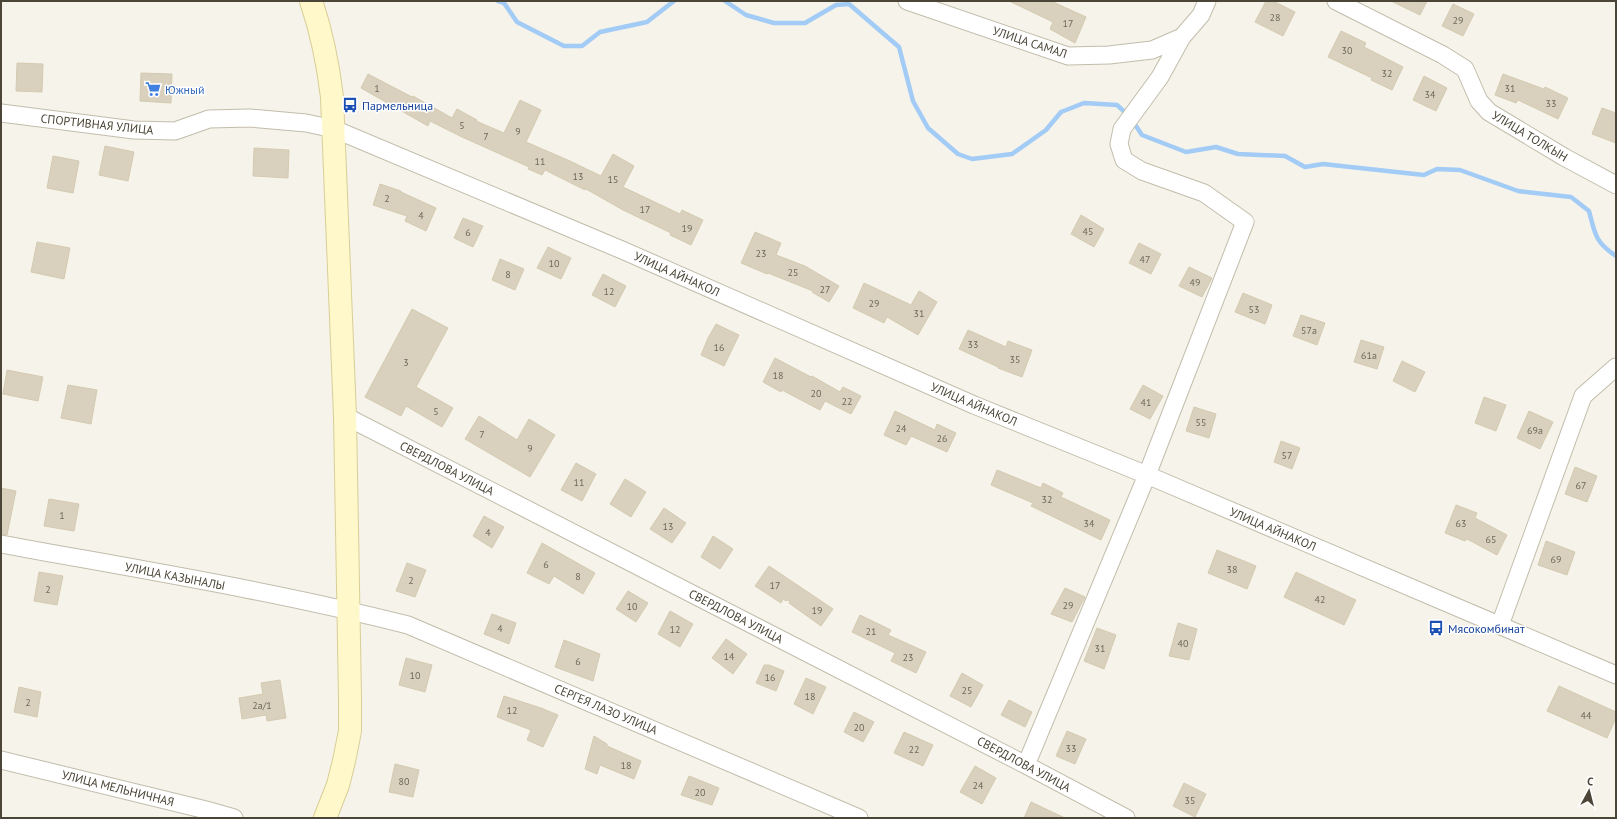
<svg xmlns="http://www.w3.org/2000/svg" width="1617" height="819" font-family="'PT Sans',sans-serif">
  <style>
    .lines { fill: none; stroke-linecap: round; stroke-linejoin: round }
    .stream { stroke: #a2cbf6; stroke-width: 4.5 }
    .building { fill: #d9d1be; stroke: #d4cab0 }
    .minor-casing { stroke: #c2bdab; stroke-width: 19 }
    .secondary-casing { stroke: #d9ce96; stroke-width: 24 }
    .minor { stroke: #fff; stroke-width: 17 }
    .secondary { stroke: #fff8ca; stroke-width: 22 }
    .labels { text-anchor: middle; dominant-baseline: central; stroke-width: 3; stroke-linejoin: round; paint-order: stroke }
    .number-label { font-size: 10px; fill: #6e6859 }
    .street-label { font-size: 12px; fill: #4b4537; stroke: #fff }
    .shop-label { font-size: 12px; fill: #366cbe; stroke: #fff; text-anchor: start }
    .transit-label { font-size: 12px; fill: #164399; stroke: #fff; text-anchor: start }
  </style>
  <rect width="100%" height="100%" fill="#f6f3ea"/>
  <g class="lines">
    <!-- stream -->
    <path class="stream" d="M498,1L504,3L517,22L564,46H582L600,32L647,22L674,1
      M725,1L746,15L774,23H805L836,5L849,4L899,47L913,101L928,128L958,154L972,159L1012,154L1046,130L1061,112L1084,103L1117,105L1128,115
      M1132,120L1142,135L1186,152L1216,147L1238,154L1285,156L1305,167L1323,164L1424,175L1437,169L1460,170L1518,191L1571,197L1589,211C1595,234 1595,242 1616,256"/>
  </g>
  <!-- building -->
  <path class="building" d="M1009,1H1051L1086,17L1075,43L1050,29L1053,22Z
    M1266,1H1273L1295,12L1283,36L1255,22Z
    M1391,1H1427L1420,15Z
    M1453,4L1474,14L1463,36L1442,26Z
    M1341,31L1366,43L1364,47L1403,67L1392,90L1371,80L1372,78L1328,57Z
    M17,63L43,64L42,92L16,91Z
    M141,73L172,74L171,103L140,101Z
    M368,74L412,97L413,96L452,118L457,109L477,120L476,121L504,133L520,100L541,110L526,142L570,161L601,176L613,154L634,166L623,187L680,214L682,210L703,220L691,245L670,235L671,233L623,210L586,189L585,190L545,170L542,175L528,169L529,167L462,137L430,121L428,126L361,88Z
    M1503,74L1544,89L1545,87L1568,98L1558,119L1518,100L1516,103L1495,95Z
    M1424,76L1447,88L1436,111L1413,100Z
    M1602,108L1616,113V143L1592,134Z
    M105,146L134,152L128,181L99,175Z
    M254,148L289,150L288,178L253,176Z
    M53,156L79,161L73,193L47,188Z
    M380,184L401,191V192L436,208L426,231L405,221L407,216L373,205Z
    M1081,215L1104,229L1094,247L1071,234Z
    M463,218L483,226L473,247L454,238Z
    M755,232L781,243L776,255L805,266L839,286L829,302L812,292L813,291L768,273L767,274L741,263Z
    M37,242L70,248L64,279L31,272Z
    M1139,243L1161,254L1151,274L1129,263Z
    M548,247L571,258L561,279L537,268Z
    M500,259L524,269L515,290L492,280Z
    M1189,267L1212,278L1202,297L1179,286Z
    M603,274L626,286L615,307L592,295Z
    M864,283L911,305L919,291L937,302L918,335L887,317L884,323L853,308Z
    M1243,293L1272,305L1265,324L1235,312Z
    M412,309L448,328L416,387L453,408L442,427L406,406L401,416L365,397Z
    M1301,315L1325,323L1317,345L1293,336Z
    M716,324L739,335L724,366L701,355L708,338Z
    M968,330L1006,347L1008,341L1032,350L1022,377L998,368V367L959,349Z
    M1361,340L1384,347L1377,369L1354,362Z
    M775,358L811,377L812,376L840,392L843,387L861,396L851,414L825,401L820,410L782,390L781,392L763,382Z
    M1402,361L1425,372L1415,392L1393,381Z
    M7,370L43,377L38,401L3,394Z
    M68,385L97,390L91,424L61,418Z
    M1143,385L1163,396L1150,419L1130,409Z
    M1484,397L1506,405L1496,431L1475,423Z
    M1194,407L1216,414L1209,438L1186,431Z
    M895,411L935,430L937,424L956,433L947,452L911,436L906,445L884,435Z
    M1529,411L1553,422L1540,449L1517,438Z
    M479,416L517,440L529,419L555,435L530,477L465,439Z
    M1281,441L1300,448L1292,469L1274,462Z
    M576,463L596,474L582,501L561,490Z
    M1575,467L1597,476L1587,502L1565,494Z
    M997,470L1041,488L1043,483L1063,493L1061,497L1110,520L1101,540L1031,506L1033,503L991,485Z
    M625,479L646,492L631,517L610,504Z
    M1,488L16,491L7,535L1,534Z
    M49,499L79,504L74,531L44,526Z
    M1456,505L1477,513L1475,518L1507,535L1497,555L1467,539L1465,541L1445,533Z
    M664,508L686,523L672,543L650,529Z
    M484,516L504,527L492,548L473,536Z
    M713,536L733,549L720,569L701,557Z
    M1546,541L1575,552L1567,575L1538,565Z
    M542,543L595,573L583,594L554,576L549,584L527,573Z
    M1217,550L1256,566L1247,589L1208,573Z
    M407,563L426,570L415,597L396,591Z
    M769,566L833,609L821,626L789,603L790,601L787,600L786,601L783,599L781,603L755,586Z
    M39,572L63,576L57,605L34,601Z
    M1296,572L1356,600L1344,625L1284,597Z
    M1065,588L1085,597L1072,622L1051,614Z
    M628,591L648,603L636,622L616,609Z
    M670,611L693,624L680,647L658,634Z
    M492,614L516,623L509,644L484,634Z
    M860,615L891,630L888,635L926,652L916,673L891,661L895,653L852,632Z
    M1178,623L1197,629L1189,660L1169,656Z
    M1097,628L1116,635L1104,669L1084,661Z
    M726,639L747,654L733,674L712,658Z
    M564,640L600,654L593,681L555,667Z
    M406,658L432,665L425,692L399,685Z
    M764,665H769L784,671L776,691L756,683Z
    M962,673L983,685L971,707L950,696Z
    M806,678L826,687L813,714L794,704Z
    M280,680L286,718L267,721L266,715L242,719L239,698L263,694L261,683Z
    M1559,686L1616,712V718L1607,738L1547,711Z
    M19,687L41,692L37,717L14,712Z
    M504,696L541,708L558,715L543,747L527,740L531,730L497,717Z
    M1009,700L1032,712L1025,727L1001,715Z
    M854,712L874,722L863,742L844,732Z
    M1067,731L1086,739L1075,764L1056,756Z
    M904,732L933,745L923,766L894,753Z
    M594,736L607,744V746L641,761L634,779L600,765L597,774L585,769Z
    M395,764L419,770L413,797L389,792Z
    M975,766L996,778L982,804L960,792Z
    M689,776L719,788L712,805L681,795Z
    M1184,783L1206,794L1195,817L1173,806Z
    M1031,802L1065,818H1024Z"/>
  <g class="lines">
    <defs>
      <path id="minor" d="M907,1L1068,56L1109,55L1152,50L1182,37L1201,15L1207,1
        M1336,1L1443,55L1465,69L1479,101L1489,112L1564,157L1616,185
        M1,113L134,130L175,131L209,119L250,118L306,123L334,129L622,250L974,405L1147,475L1616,675
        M345,416L1026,765L1126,818
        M1,544C137,569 274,591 408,625L859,818
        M1500,625L1583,396L1616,367
        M1,760L206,810L234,818
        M1026,765L1147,475L1245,222L1204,193L1142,171L1124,160L1119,144L1122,129L1160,77L1182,37"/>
      <path id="secondary" d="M311,1C322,33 328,64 332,97L345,416L350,699V731L344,761L338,785L325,818"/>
    </defs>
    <!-- minor casing -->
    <use href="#minor" class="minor-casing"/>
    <!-- secondary casing -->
    <use href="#secondary" class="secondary-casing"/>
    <!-- minor -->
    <use href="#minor" class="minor"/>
    <!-- secondary -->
    <use href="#secondary" class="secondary"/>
  </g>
  <!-- icons -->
  <defs>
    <symbol id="supermarket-bare" viewBox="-9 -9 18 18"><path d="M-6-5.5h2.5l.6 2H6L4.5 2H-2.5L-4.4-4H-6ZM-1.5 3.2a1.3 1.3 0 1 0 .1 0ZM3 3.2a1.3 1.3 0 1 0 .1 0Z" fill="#3f7fe0" stroke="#fff" stroke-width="2.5" paint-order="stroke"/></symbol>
    <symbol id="bus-bare" viewBox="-9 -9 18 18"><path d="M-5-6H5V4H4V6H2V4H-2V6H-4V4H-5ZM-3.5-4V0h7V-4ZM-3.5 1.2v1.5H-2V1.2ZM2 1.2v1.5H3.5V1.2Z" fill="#1a4fb4" stroke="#fff" stroke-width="2.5" paint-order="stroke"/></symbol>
  </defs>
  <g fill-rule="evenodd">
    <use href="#supermarket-bare" x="142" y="78" width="22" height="22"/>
    <use href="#bus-bare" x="339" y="94" width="22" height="22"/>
    <use href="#bus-bare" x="1425" y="617" width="22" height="22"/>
  </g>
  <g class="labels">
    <!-- number labels -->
    <g class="number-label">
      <text x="1275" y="17">28</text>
      <text x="1458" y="20">29</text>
      <text x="1068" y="23">17</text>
      <text x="1347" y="50">30</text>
      <text x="1387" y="73">32</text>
      <text x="377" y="88">1</text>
      <text x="1510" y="88">31</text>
      <text x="1430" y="94">34</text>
      <text x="1551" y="103">33</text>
      <text x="462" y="125">5</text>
      <text x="518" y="131">9</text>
      <text x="486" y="136">7</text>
      <text x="540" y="161">11</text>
      <text x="578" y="176">13</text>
      <text x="613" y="179">15</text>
      <text x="387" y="198">2</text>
      <text x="645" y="209">17</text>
      <text x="421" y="215">4</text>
      <text x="687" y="228">19</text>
      <text x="1088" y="231">45</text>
      <text x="468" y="232">6</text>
      <text x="761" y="253">23</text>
      <text x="1145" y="259">47</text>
      <text x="554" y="263">10</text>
      <text x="793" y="272">25</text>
      <text x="508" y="274">8</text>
      <text x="1195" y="282">49</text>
      <text x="825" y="289">27</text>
      <text x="609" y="291">12</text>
      <text x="874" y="303">29</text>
      <text x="1254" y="309">53</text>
      <text x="919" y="313">31</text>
      <text x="1309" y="330">57а</text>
      <text x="973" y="344">33</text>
      <text x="719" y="347">16</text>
      <text x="1369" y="355">61а</text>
      <text x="1015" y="359">35</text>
      <text x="406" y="362">3</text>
      <text x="778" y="375">18</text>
      <text x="816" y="393">20</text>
      <text x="847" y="401">22</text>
      <text x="1146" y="402">41</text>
      <text x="436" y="411">5</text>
      <text x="1201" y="422">55</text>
      <text x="901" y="428">24</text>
      <text x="1535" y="430">69а</text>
      <text x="482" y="434">7</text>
      <text x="942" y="438">26</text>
      <text x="530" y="448">9</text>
      <text x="1287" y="455">57</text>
      <text x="579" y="482">11</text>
      <text x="1581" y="485">67</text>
      <text x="1047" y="499">32</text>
      <text x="62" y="515">1</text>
      <text x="1089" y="523">34</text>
      <text x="1461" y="523">63</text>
      <text x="668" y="526">13</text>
      <text x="488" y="532">4</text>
      <text x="1491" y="539">65</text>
      <text x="1556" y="559">69</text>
      <text x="546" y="564">6</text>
      <text x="1232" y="569">38</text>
      <text x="578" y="576">8</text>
      <text x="411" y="580">2</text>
      <text x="775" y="585">17</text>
      <text x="48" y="589">2</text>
      <text x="1320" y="599">42</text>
      <text x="1068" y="605">29</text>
      <text x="632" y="606">10</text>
      <text x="817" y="610">19</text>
      <text x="500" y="628">4</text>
      <text x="675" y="629">12</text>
      <text x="871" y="631">21</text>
      <text x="1183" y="643">40</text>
      <text x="1100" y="648">31</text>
      <text x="729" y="656">14</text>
      <text x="908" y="657">23</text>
      <text x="578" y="661">6</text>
      <text x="415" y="675">10</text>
      <text x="770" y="677">16</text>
      <text x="967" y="690">25</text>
      <text x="810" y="696">18</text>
      <text x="28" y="702">2</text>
      <text x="262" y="705">2а/1</text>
      <text x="512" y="710">12</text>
      <text x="1586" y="715">44</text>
      <text x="859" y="727">20</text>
      <text x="1071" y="748">33</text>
      <text x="914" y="749">22</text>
      <text x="626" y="765">18</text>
      <text x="404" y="781">80</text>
      <text x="978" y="785">24</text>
      <text x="700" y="792">20</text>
      <text x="1190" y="800">35</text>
    </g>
    <!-- street labels -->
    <g class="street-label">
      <text transform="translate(1030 42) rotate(18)">УЛИЦА САМАЛ</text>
      <text transform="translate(97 124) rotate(6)">СПОРТИВНАЯ УЛИЦА</text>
      <text transform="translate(1530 136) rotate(31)">УЛИЦА ТОЛКЫН</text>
      <text transform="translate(677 274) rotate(24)">УЛИЦА АЙНАКОЛ</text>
      <text transform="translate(974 404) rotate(23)">УЛИЦА АЙНАКОЛ</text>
      <text transform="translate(447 468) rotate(27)">СВЕРДЛОВА УЛИЦА</text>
      <text transform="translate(1273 529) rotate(23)">УЛИЦА АЙНАКОЛ</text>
      <text transform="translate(175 576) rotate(11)">УЛИЦА КАЗЫНАЛЫ</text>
      <text transform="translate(736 616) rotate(27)">СВЕРДЛОВА УЛИЦА</text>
      <text transform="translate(606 709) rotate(23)">СЕРГЕЯ ЛАЗО УЛИЦА</text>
      <text transform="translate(1024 764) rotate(28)">СВЕРДЛОВА УЛИЦА</text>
      <text transform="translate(118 788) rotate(14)">УЛИЦА МЕЛЬНИЧНАЯ</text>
    </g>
    <!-- shop labels -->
    <g class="shop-label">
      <text x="165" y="89">Южный</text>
    </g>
    <!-- transit labels -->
    <g class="transit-label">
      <text x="362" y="105">Пармельница</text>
      <text x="1448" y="628">Мясокомбинат</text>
    </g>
  </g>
  <!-- border -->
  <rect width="1617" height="819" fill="none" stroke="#4b4537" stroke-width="4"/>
  <!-- north arrow -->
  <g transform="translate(1589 791) rotate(7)" stroke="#ffffff" stroke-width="3" paint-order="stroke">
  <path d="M0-3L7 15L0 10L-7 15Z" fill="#4b4537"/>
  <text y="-6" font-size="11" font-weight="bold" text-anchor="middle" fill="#4b4537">С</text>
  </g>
</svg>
